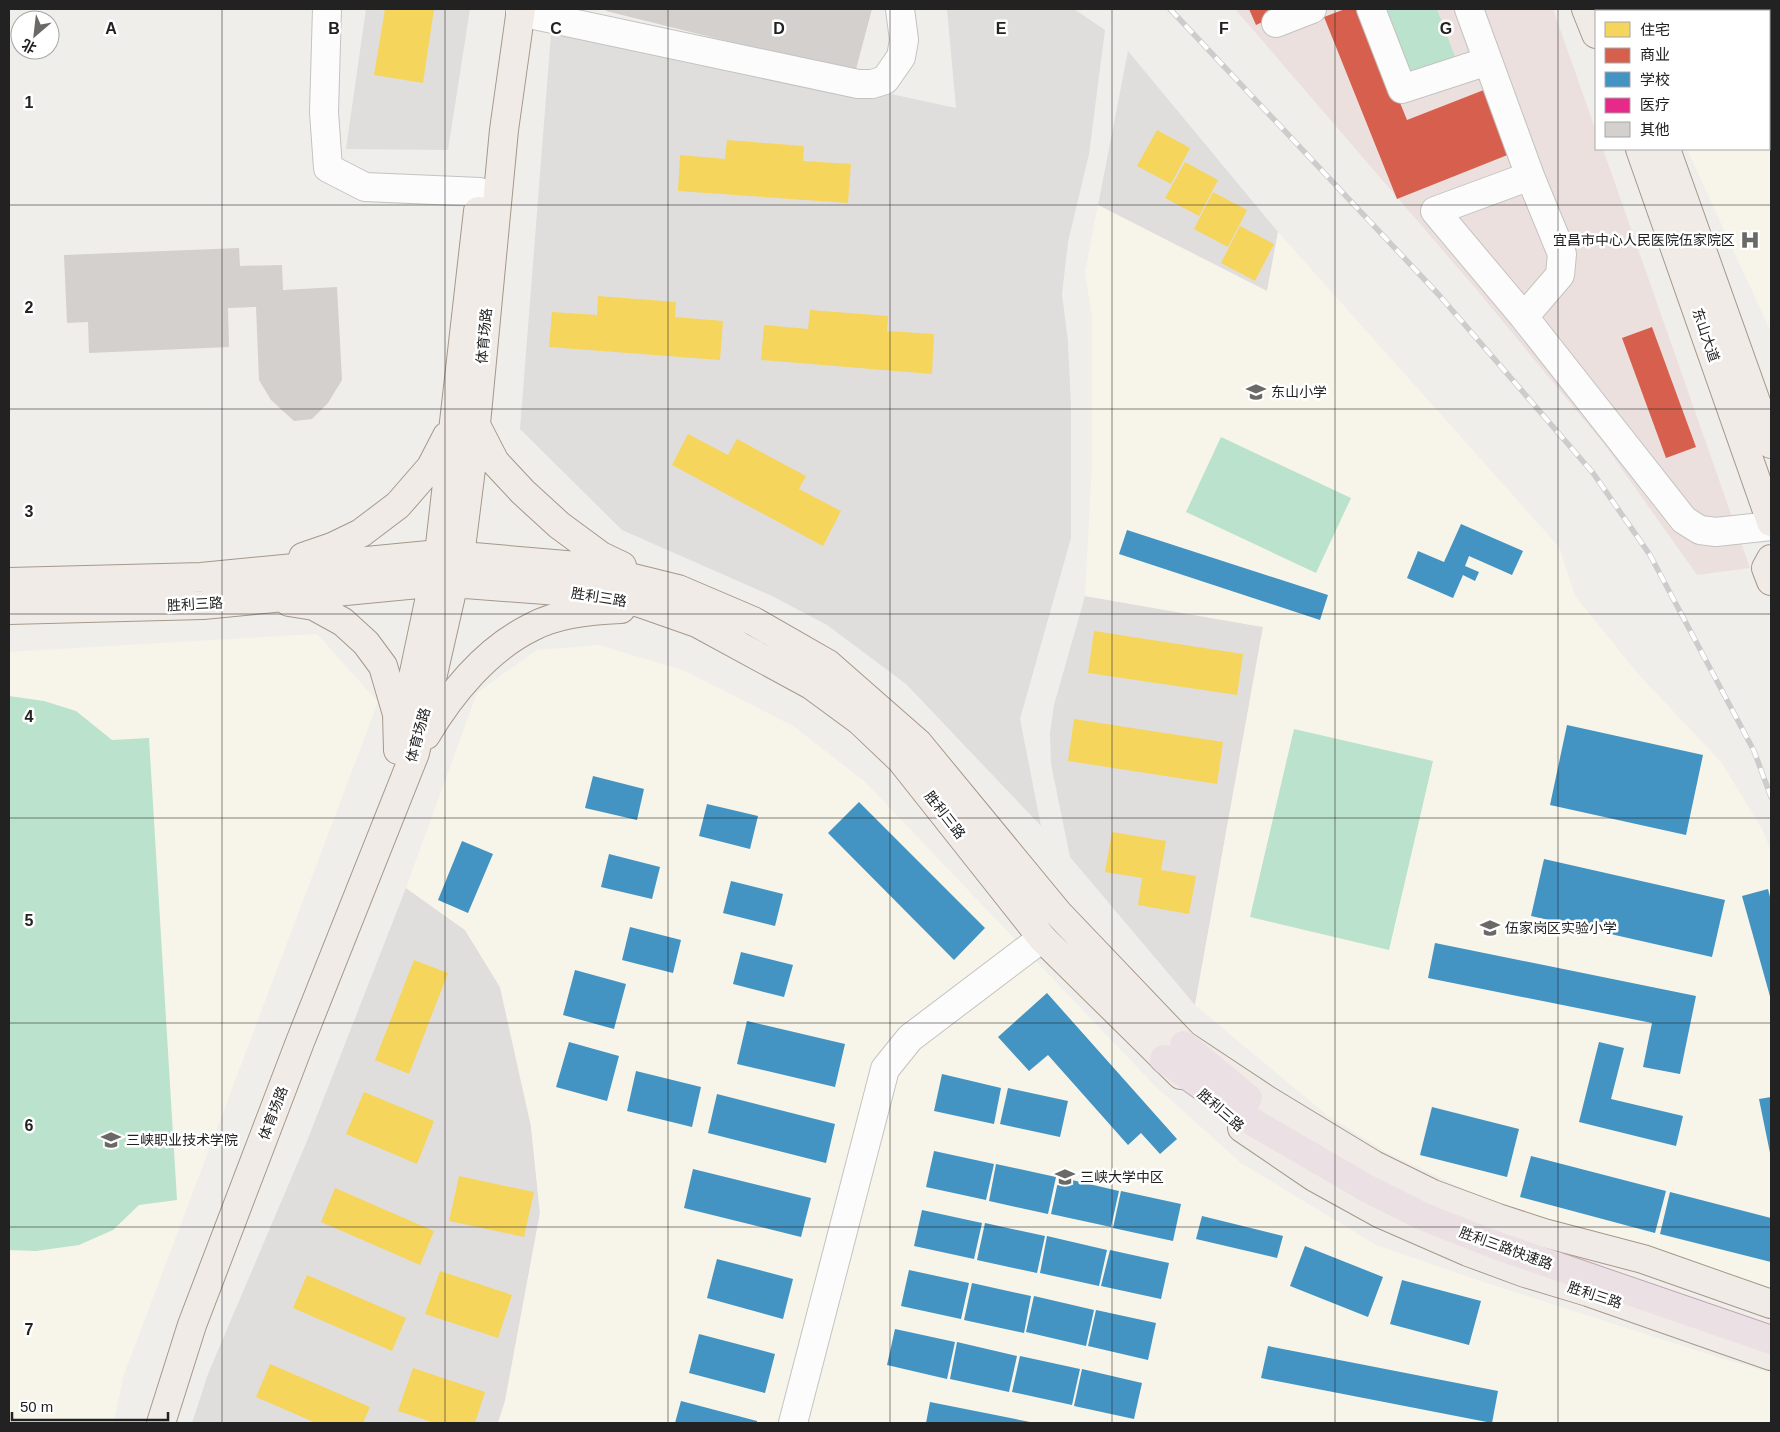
<svg xmlns="http://www.w3.org/2000/svg" width="1780" height="1432" font-family="Helvetica,'Noto Sans SC',sans-serif">
  <style>
    .residential { fill: #dfdedc }
    .commercial { fill: #ece0df }
    .education { fill: #f7f5e9 }
    .pitch { fill: #bbe2cc }
    .homes { fill: #f6d55c }
    .shops { fill: #d6604d }
    .schools { fill: #4393c3 }
    .health { fill: #e7298a }
    .building { fill: #d3d0ce }
    .lines { fill: none; stroke-linecap: round; stroke-linejoin: round }
    .minor-casing { stroke: #c3c3c1; stroke-width: 30 }
    .major-casing { stroke: #a59889; stroke-width: 30 }
    .highway-casing { stroke: #c3a4b1; stroke-width: 30 }
    .minor { stroke: #fdfcfc; stroke-width: 28 }
    .major { stroke: #f1ebe8; stroke-width: 28 }
    .highway { stroke: #ebe1e4; stroke-width: 28 }
    .rail-casing { stroke: #ccc; stroke-width: 5.5 }
    .rail { stroke: #fff; stroke-width: 4; stroke-dasharray: 11; stroke-linecap: butt }
    .grid { fill: none; stroke: #222; stroke-width: 1; stroke-opacity: 0.55 }
    .labels { text-anchor: middle; dominant-baseline: central; stroke-width: 5; stroke-linejoin: round; paint-order: stroke }
    .poi-label { font-size: 14px; fill: #222; stroke: #fff; text-anchor: start }
    .street-label { font-size: 14px; fill: #222; stroke: #fff }
    .grid-label { font-size: 16px; text-anchor: middle; font-weight: bold; fill: #222; stroke: #fff; stroke-width: 5; stroke-linejoin: round; paint-order: stroke }
  </style>
  <rect width="100%" height="100%" fill="#f0eeeb"/>
  <!-- residential -->
  <path class="residential" d="M366,9H470L448,150L346,149Z
    M947,9H1074L1105,30L1089,154L1068,242L1062,294L1068,342L1071,407V538L1020,719L1041,826L906,684L827,625L772,596L622,530L520,429L552,21L956,108Z
    M1128,51L1278,232L1267,292L1098,205Z
    M1085,596L1263,627L1195,1005L1070,857L1051,764L1050,733L1054,705Z
    M406,888L465,930L500,987L531,1126L540,1213L505,1401L498,1423H192L208,1374L307,1141Z"/>
  <!-- commercial -->
  <path class="commercial" d="M1235,9H1553L1596,131V149H1603L1750,568L1697,575L1604,444L1476,289Z"/>
  <!-- education -->
  <path class="education" d="M1631,9H1771V332L1687,149H1769V11H1632Z
    M1098,205L1267,291L1278,232L1559,547L1575,596L1638,674L1721,762L1762,829L1771,851V1288L1651,1251L1546,1223L1468,1191L1386,1152L1327,1115L1195,1005L1263,627L1085,596L1092,466V317L1085,272Z
    M317,634L378,702L123,1377L114,1423H9V652Z
    M599,645L685,671L793,726L865,782L1155,1086L1241,1163L1376,1245L1477,1280L1717,1357L1771,1373V1423H498L505,1401L540,1213L531,1126L500,987L465,930L406,888L477,693L537,650Z"/>
  <!-- pitch -->
  <path class="pitch" d="M1376,9H1437L1457,62L1404,82Z
    M1221,437L1351,498L1316,573L1186,512Z
    M9,696L44,701L76,711L112,740L149,738L177,1200L139,1205L113,1230L79,1245L36,1251L9,1250Z
    M1294,729L1433,761L1389,950L1250,917Z"/>
  <!-- homes -->
  <path class="homes" d="M385,9H434L423,83L374,75Z
    M1157,130L1190,148L1171,184L1137,166Z
    M727,140L804,146L803,161L851,164L848,203L678,191L680,155L725,159Z
    M1185,162L1218,180L1199,216L1165,198Z
    M1213,192L1247,210L1228,247L1194,229Z
    M1240,226L1274,244L1255,281L1221,263Z
    M598,296L676,302L675,317L723,321L720,360L549,347L552,312L597,315Z
    M810,310L888,316L887,331L934,334L932,374L761,360L764,325L808,329Z
    M688,434L728,455L737,439L806,476L799,489L841,511L823,546L672,465Z
    M1094,631L1243,654L1237,695L1088,673Z
    M1074,719L1223,742L1217,784L1068,761Z
    M1112,832L1166,841L1161,870L1196,876L1189,914L1138,905L1142,878L1105,872Z
    M414,960L448,973L409,1074L375,1060Z
    M364,1092L434,1121L417,1164L346,1134Z
    M459,1176L534,1192L524,1237L449,1221Z
    M335,1188L434,1231L420,1265L321,1222Z
    M440,1271L512,1295L498,1338L425,1314Z
    M307,1275L406,1318L392,1351L293,1308Z
    M270,1364L370,1407L363,1423H316L256,1397Z
    M413,1368L485,1392L475,1423H435L398,1411Z"/>
  <!-- shops -->
  <path class="shops" d="M1249,9H1291L1256,25Z
    M1345,9H1362L1407,120L1494,86L1520,150L1397,199L1324,17Z
    M1652,327L1696,447L1666,458L1622,338Z"/>
  <!-- schools -->
  <path class="schools" d="M1461,524L1523,551L1512,575L1469,556L1465,566L1479,572L1475,581L1463,575L1453,598L1407,578L1418,551L1444,562Z
    M1127,530L1328,595L1320,620L1119,554Z
    M1567,725L1703,755L1686,835L1550,805Z
    M593,776L644,789L637,820L585,808Z
    M859,802L985,928L954,960L828,833Z
    M707,804L758,816L750,849L699,836Z
    M462,841L493,854L468,913L438,900Z
    M609,854L660,867L652,899L601,887Z
    M1544,859L1725,900L1712,957L1531,916Z
    M731,881L783,894L775,926L723,913Z
    M1768,889L1771,901V1000L1742,896Z
    M630,927L681,940L673,973L622,960Z
    M1435,943L1696,996L1680,1074L1643,1067L1652,1023L1428,978Z
    M741,952L793,965L784,997L733,984Z
    M575,970L626,984L614,1029L563,1015Z
    M1047,993L1177,1139L1160,1154L1141,1133L1128,1145L1048,1055L1029,1071L998,1037Z
    M747,1021L845,1044L835,1087L737,1064Z
    M569,1042L619,1056L607,1101L556,1087Z
    M1599,1042L1624,1048L1611,1099L1683,1116L1676,1146L1579,1122Z
    M636,1071L701,1087L692,1127L627,1111Z
    M942,1074L1001,1088L994,1124L934,1111Z
    M1008,1088L1068,1101L1060,1137L1000,1124Z
    M717,1094L835,1124L826,1163L708,1133Z
    M1771,1097V1153H1770L1759,1099Z
    M1432,1107L1519,1129L1507,1177L1420,1155Z
    M934,1151L994,1164L986,1200L926,1187Z
    M1531,1156L1666,1191L1655,1233L1520,1197Z
    M996,1164L1056,1177L1048,1214L989,1201Z
    M693,1169L811,1198L801,1237L684,1208Z
    M1059,1177L1119,1191L1111,1227L1051,1214Z
    M1121,1191L1181,1204L1173,1241L1113,1228Z
    M1670,1192L1771,1218V1262L1660,1234Z
    M922,1210L982,1223L974,1259L914,1246Z
    M1202,1216L1283,1236L1277,1258L1196,1239Z
    M985,1223L1045,1236L1037,1273L977,1260Z
    M1047,1236L1107,1250L1099,1286L1040,1273Z
    M1305,1246L1383,1277L1368,1317L1290,1286Z
    M1110,1250L1169,1263L1161,1299L1101,1286Z
    M717,1259L793,1279L783,1319L707,1298Z
    M909,1270L969,1283L961,1319L901,1306Z
    M1402,1280L1481,1301L1469,1345L1390,1324Z
    M972,1283L1031,1296L1024,1333L964,1320Z
    M1034,1296L1094,1310L1086,1346L1026,1332Z
    M1096,1310L1156,1323L1148,1360L1088,1346Z
    M895,1329L955,1342L947,1379L887,1365Z
    M699,1334L775,1354L765,1393L689,1373Z
    M957,1342L1017,1356L1009,1392L950,1379Z
    M1268,1346L1498,1391L1492,1423L1261,1378Z
    M1020,1356L1080,1369L1072,1405L1012,1392Z
    M1082,1369L1142,1383L1134,1419L1074,1406Z
    M681,1401L757,1421V1423H675Z
    M930,1402L1030,1422V1423H926Z"/>
  <!-- health -->
  <path class="health" d="M1765,9H1771V100L1769,93V11H1758Z"/>
  <!-- building -->
  <path class="building" d="M607,9H872L855,73L606,11Z
    M239,248L240,266L282,265L283,290L337,287L342,380L328,403L312,419L294,421L271,400L259,380L256,307L228,308L229,347L89,353L88,322L67,323L64,255Z"/>
  <g class="lines">
    <defs>
      <path id="minor" d="M327,9L324,112L328,168L365,187L480,192
        M1371,9L1402,89L1488,61
        M1469,9L1530,176
        M520,12L858,84H872L885,80L901,57L904,40L900,9
        M1276,23L1312,9
        M1524,317L1560,275L1562,254L1530,176L1435,211L1524,317L1684,520L1700,530L1716,532L1771,526
        M793,1423L885,1069L910,1038L1042,938"/>
      <path id="major" d="M1586,9L1596,34
        M1615,9L1616,11
        M1640,149L1771,522
        M1666,149L1771,444
        M476,425L495,462L523,492L559,525L601,556L622,566
        M303,557L332,547L361,533L398,505L431,467L447,436
        M1771,559L1766,568L1771,581
        M9,582L201,577L439,554L589,567L678,589L753,621L828,664L918,743L1058,913L1184,1045L1267,1100L1374,1165L1433,1194L1498,1218L1544,1233L1643,1259L1771,1304
        M289,602L314,606L343,622L366,643L383,666L397,714L398,750
        M9,610L203,605L439,582L585,593L640,603L697,623L811,685L860,721L901,760L1042,938L1181,1075
        M404,720L439,554L478,211
        M426,735C451,693 487,649 532,627C558,613 592,610 621,609
        M1242,1128L1314,1177L1381,1214L1468,1252L1525,1273L1588,1292L1771,1356
        M161,1423L192,1325L300,1042L415,753L460,556L474,445L504,130L521,9"/>
      <path id="highway" d="M1184,1045L1248,1098
        M1164,1059L1256,1124L1368,1189L1424,1217L1498,1246L1771,1340"/>
    </defs>
    <!-- minor casing -->
    <use href="#minor" class="minor-casing"/>
    <!-- major casing -->
    <use href="#major" class="major-casing"/>
    <!-- highway casing -->
    <use href="#highway" class="highway-casing"/>
    <!-- minor -->
    <use href="#minor" class="minor"/>
    <!-- major -->
    <use href="#major" class="major"/>
    <!-- highway -->
    <use href="#highway" class="highway"/>
    <defs>
      <path id="rail" d="M1170,9L1439,295L1593,473L1650,555L1754,751L1771,797"/>
    </defs>
    <!-- rail casing -->
    <use href="#rail" class="rail-casing"/>
    <!-- rail -->
    <use href="#rail" class="rail"/>
  </g>
  <!-- grid -->
  <path class="grid" d="M222,9V1423M445,9V1423M668,9V1423M890,9V1423M1112,9V1423M1335,9V1423M1558,9V1423M9,205H1771M9,409H1771M9,614H1771M9,818H1771M9,1023H1771M9,1227H1771"/>
  <!-- icons -->
  <defs>
    <symbol id="hospital-bare" viewBox="-9 -9 18 18"><path d="M-5-5h3v3.5h4V-5h3V5h-3V1.5h-4V5h-3Z" fill="#6a6968" stroke="#fff" stroke-width="2.5" paint-order="stroke"/></symbol>
    <symbol id="school-bare" viewBox="-9 -9 18 18"><path d="M0-5L7-2L0 1L-7-2ZM-4 1L0 2.5L4 1V4Q0 6-4 4Z" fill="#6a6968" stroke="#fff" stroke-width="2.5" paint-order="stroke"/></symbol>
    <symbol id="university-bare" viewBox="-9 -9 18 18"><path d="M0-5L7-2L0 1L-7-2ZM-4 1L0 2.5L4 1V4Q0 6-4 4Z" fill="#6a6968" stroke="#fff" stroke-width="2.5" paint-order="stroke"/></symbol>
  </defs>
  <g fill-rule="evenodd">
    <use href="#hospital-bare" x="1736" y="226" width="28" height="28"/>
    <use href="#school-bare" x="1242" y="378" width="28" height="28"/>
    <use href="#school-bare" x="1476" y="914" width="28" height="28"/>
    <use href="#university-bare" x="97" y="1126" width="28" height="28"/>
    <use href="#school-bare" x="1051" y="1163" width="28" height="28"/>
  </g>
  <g class="labels">
    <!-- poi labels -->
    <g class="poi-label">
      <text x="1735" y="240" text-anchor="end">宜昌市中心人民医院伍家院区</text>
      <text x="1271" y="392">东山小学</text>
      <text x="1505" y="928">伍家岗区实验小学</text>
      <text x="126" y="1140">三峡职业技术学院</text>
      <text x="1080" y="1177">三峡大学中区</text>
    </g>
    <!-- street labels -->
    <g class="street-label">
      <text transform="translate(1706 335) rotate(71)">东山大道</text>
      <text transform="translate(484 336) rotate(-85)">体育场路</text>
      <text transform="translate(599 597) rotate(9)">胜利三路</text>
      <text transform="translate(195 604) rotate(-3)">胜利三路</text>
      <text transform="translate(418 735) rotate(-75)">体育场路</text>
      <text transform="translate(945 815) rotate(52)">胜利三路</text>
      <text transform="translate(1221 1110) rotate(41)">胜利三路</text>
      <text transform="translate(273 1113) rotate(-69)">体育场路</text>
      <text transform="translate(1506 1248) rotate(20)">胜利三路快速路</text>
      <text transform="translate(1595 1295) rotate(18)">胜利三路</text>
    </g>
  </g>
  <g class="grid-label">
    <text x="111" y="34">A</text>
    <text x="334" y="34">B</text>
    <text x="556" y="34">C</text>
    <text x="779" y="34">D</text>
    <text x="1001" y="34">E</text>
    <text x="1224" y="34">F</text>
    <text x="1446" y="34">G</text>
    <text x="29" y="108">1</text>
    <text x="29" y="313">2</text>
    <text x="29" y="517">3</text>
    <text x="29" y="722">4</text>
    <text x="29" y="926">5</text>
    <text x="29" y="1131">6</text>
    <text x="29" y="1335">7</text>
  </g>
  <!-- border -->
  <rect width="1780" height="1432" fill="none" stroke="#222222" stroke-width="20"/>
  <!-- legend -->
  <rect x="1595" y="10" width="175" height="140" fill="#ffffff" stroke="#a7a7a7"/>
  <rect x="1605" y="22" width="25" height="15" fill="#f6d55c" stroke="#a7a7a7"/>
  <text x="1640" y="35" font-size="15" fill="#222222">住宅</text>
  <rect x="1605" y="48" width="25" height="15" fill="#d6604d" stroke="#a7a7a7"/>
  <text x="1640" y="60" font-size="15" fill="#222222">商业</text>
  <rect x="1605" y="72" width="25" height="15" fill="#4393c3" stroke="#a7a7a7"/>
  <text x="1640" y="85" font-size="15" fill="#222222">学校</text>
  <rect x="1605" y="98" width="25" height="15" fill="#e7298a" stroke="#a7a7a7"/>
  <text x="1640" y="110" font-size="15" fill="#222222">医疗</text>
  <rect x="1605" y="122" width="25" height="15" fill="#d3d0ce" stroke="#a7a7a7"/>
  <text x="1640" y="135" font-size="15" fill="#222222">其他</text>
  <!-- north arrow -->
  <g transform="translate(35 35) rotate(208)"><circle r="24" fill="#ffffff" stroke="#a7a7a7"/>
  <path d="M0-4L9 19L0 12L-9 19Z" fill="#6a6968"/>
  <text y="-8" font-size="14" font-weight="bold" text-anchor="middle" fill="#222222">北</text>
  </g>
  <!-- scale -->
  <path d="M12 1412v8h156v-8" fill="none" stroke="#222222" stroke-width="2.5"/>
  <text x="20" y="1412" font-size="15" fill="#222222" stroke="#ffffff" stroke-width="4" paint-order="stroke">50 m</text>
</svg>
